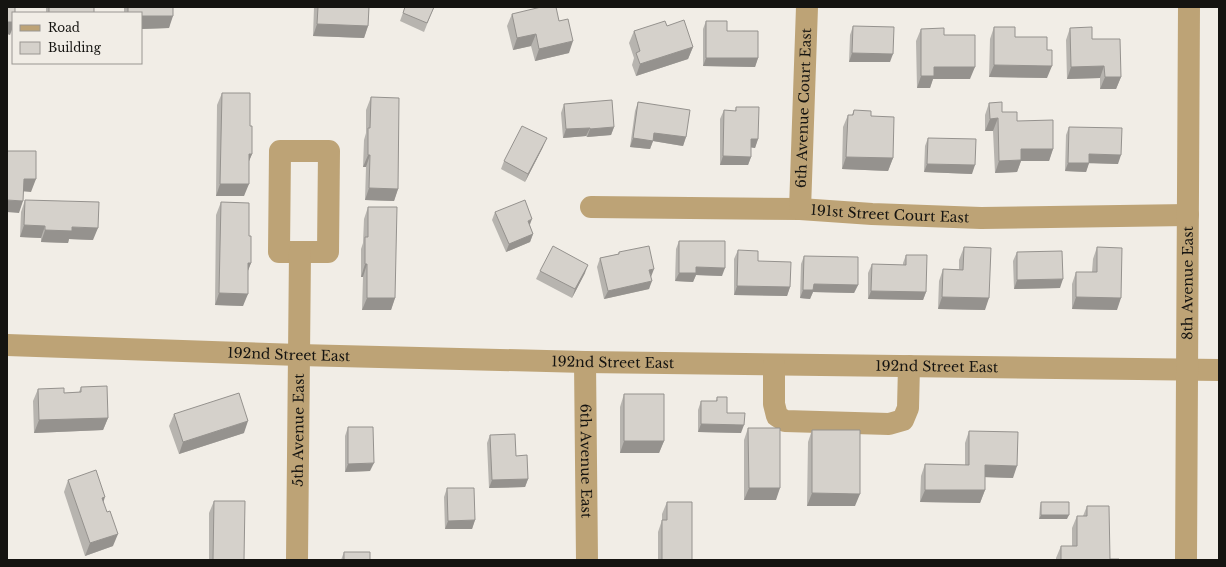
<svg xmlns="http://www.w3.org/2000/svg" width="1226" height="567" font-family="'Libre Baskerville',serif">
  <style>
    .lines { fill: none; stroke-linecap: round; stroke-linejoin: round }
    .minor { stroke: #bda376; stroke-width: 22 }
    .wall { fill: #b7b4af }
    .shaded-wall { fill: #95928e }
    .building { fill: #d5d1cb; stroke: #95928e }
    .labels { text-anchor: middle; dominant-baseline: central; stroke-width: 3; stroke-linejoin: round; paint-order: stroke }
    .street-label { font-size: 14px; fill: #151411; stroke: #f1ede6 }
  </style>
  <rect width="100%" height="100%" fill="#f1ede6"/>
  <g class="lines">
    <!-- minor -->
    <g class="minor">
      <path d="M280,151H329L328,252H279Z"/>
      <path id="s1" d="M591,207L800,209L872,214L981,218L1188,215"/>
      <path id="s2" d="M800,209L807,7"/>
      <path id="s3" d="M7,345L299,355L585,362L1219,370"/>
      <path id="s4" d="M585,362L587,560"/>
      <path d="M774,365V404L777,416L785,421L889,424L903,420L908,408L909,366"/>
      <path id="s5" d="M297,560L300,252"/>
      <path id="s6" d="M1186,560L1189,7"/>
    </g>
  </g>
  <!-- wall -->
  <path class="wall" d="M46,7H94V13H46Z
    M124,7H173L169,28L141,29V13H124Z
    M314,7H369L368,26L364,38L313,36Z
    M405,7H434L424,32L400,21Z
    M512,14L559,21L569,53L535,61L531,46L513,50L507,26Z
    M706,21L727,31L758,58L755,67L703,66V29Z
    M667,26L693,47L688,59L636,76L632,65L634,58L629,43L634,31Z
    M853,26L890,62H849L850,35Z
    M994,27L1015,37L1047,78L989,77L990,39Z
    M1070,28L1092,39L1121,77L1116,89H1100V78L1067,79L1066,40Z
    M921,29L944,35L970,79H933L930,88H917L916,41Z
    M222,93L252,154L249,161L244,196H216L217,105Z
    M371,97L398,189L394,201L365,200L366,167H363L364,140L366,133V110Z
    M638,102L686,137L683,146L653,141L650,149L630,147L635,111Z
    M989,103L1002,112L1017,121L1053,149L1049,161H1021L1017,172L995,173L993,131H985V115Z
    M564,104L614,127L611,135L587,137L586,136L563,138L561,113Z
    M736,107L758,139L755,148L751,147V157L748,165H720V119L724,110L735,111Z
    M854,110L893,158L888,171L842,169L843,127L848,115H852Z
    M1069,127L1118,164L1089,163L1086,172L1065,171L1066,135Z
    M928,138L972,174L924,172L925,146Z
    M543,147L525,182L501,169L504,161Z
    M25,200L93,240L69,239L68,243L41,242V238L20,237L21,212Z
    M221,202L249,236L251,263L248,270L243,306L215,305L216,215Z
    M368,207L395,298L391,310H362L363,277H361V249L363,243L364,219Z
    M495,212L530,226L533,234L530,242L506,252L492,220Z
    M679,241L722,276L696,275L693,282L675,281L676,249Z
    M964,247L985,310L938,309L939,281L943,269H959V260Z
    M1097,247L1117,310L1072,309V284L1076,272H1092L1093,259Z
    M738,250L758,261L790,287L787,296L734,295V259Z
    M619,252L651,277L649,289L604,299L597,267L600,258L618,254Z
    M1017,252L1060,288L1014,289L1013,261Z
    M906,255L926,292L923,300L868,299V273L872,264L903,265V263Z
    M804,256L858,285L854,293L813,292L810,299L800,298L801,264Z
    M540,271L585,273L572,298L536,279Z
    M81,387L108,418L103,430L34,433L33,401L38,389L64,393L79,392Z
    M624,394L664,441L659,453H620V407Z
    M717,397L727,413L741,433L698,432V410L701,401H716Z
    M174,414L244,433L179,454L169,426Z
    M348,427L370,471L345,472V436Z
    M748,428L776,500H744V440Z
    M812,430L855,506H807L808,442Z
    M969,431L1013,478L985,477V490L980,503L920,502L921,476L925,464L965,465V443Z
    M490,435L516,456L528,479L525,487L489,488L487,443Z
    M68,480L103,502L113,546L85,556L64,492Z
    M447,488L475,520L472,529H445L444,497Z
    M214,501L244,560H209V513Z
    M667,502L692,560H658V532L662,520V514Z
    M1041,502L1067,519H1039L1040,506Z
    M1087,506L1110,559L1119,560H1056V558L1061,546H1072V528L1077,516H1083Z
    M344,552L370,560H341Z"/>
  <!-- shaded-wall -->
  <path class="shaded-wall" d="M141,16H173L169,28L141,29Z
    M7,22H13V27L10,35L7,34Z
    M317,24L368,26L364,38L313,36Z
    M536,34L531,46L513,50L517,38Z
    M573,41L569,53L535,61L539,49Z
    M693,47L688,59L636,76L640,64Z
    M852,53L893,54L890,62H849Z
    M706,58H758L755,67L703,66Z
    M994,65L1052,66L1047,78L989,77Z
    M1104,66L1100,78L1067,79L1071,67Z
    M934,67H975L970,79H933L930,88H917L921,76Z
    M1105,77H1121L1116,89H1100Z
    M998,118L993,131H985L990,119Z
    M614,127L611,135L587,137L590,129Z
    M590,128L586,136L563,138L566,129Z
    M654,133L686,137L683,146L653,141L650,149L630,147L633,138Z
    M547,138L543,147L525,182L528,174Z
    M751,139H758L755,148L748,147Z
    M1021,149H1053L1049,161H1021L1017,172L995,173L999,161Z
    M249,154H252L247,166Z
    M1089,154L1121,155L1118,164L1086,163Z
    M368,155H370L366,167H363Z
    M723,156L751,157L748,165H720Z
    M846,157L893,158L888,171L842,169Z
    M1068,163H1089L1086,172L1065,171Z
    M927,164L975,165L972,174L924,172Z
    M24,179H36L31,192L19,191Z
    M220,184H249L244,196H216Z
    M369,188L398,189L394,201L365,200Z
    M7,200L23,201L19,213L7,212Z
    M532,219L529,227L528,221Z
    M24,225L45,226L41,238L20,237Z
    M72,227L98,228L93,240L69,239L68,243L41,242L45,230Z
    M533,234L530,242L506,252L509,244Z
    M248,263H251L246,276Z
    M365,264H367L363,277H361Z
    M588,265L585,273L572,298L575,289Z
    M696,267L725,268L722,276L696,275L693,282L675,281L679,273Z
    M654,269L651,277L649,270Z
    M1063,279L1060,288L1014,289L1017,280Z
    M652,281L649,289L604,299L608,291Z
    M814,284L858,285L854,293L813,292L810,299L800,298L803,290Z
    M737,286L790,287L787,296L734,295Z
    M871,291L926,292L923,300L868,299Z
    M219,293L248,294L243,306L215,305Z
    M942,297L989,298L985,310L938,309Z
    M1076,297L1121,298L1117,310L1072,309Z
    M367,298H395L391,310H362Z
    M108,418L103,430L34,433L39,420Z
    M248,421L244,433L179,454L183,442Z
    M701,424L744,425L741,433L698,432Z
    M624,441H664L659,453H620Z
    M374,463L370,471L345,472L348,464Z
    M985,465L1017,466L1013,478L981,477Z
    M528,479L525,487L489,488L492,480Z
    M749,488H780L776,500H744Z
    M925,490H985L980,503L920,502Z
    M812,493L860,494L855,506H807Z
    M105,497L101,509L102,498Z
    M1041,515H1069L1067,519H1039Z
    M475,520L472,529H445L448,521Z
    M118,534L113,546L85,556L90,543Z"/>
  <!-- building -->
  <path class="building" d="M7,7H15V13H13V22H7Z
    M49,7H94V13H49Z
    M128,7H173V16H141V13H128Z
    M318,7H369L368,26L317,24Z
    M405,7H434L427,23L403,13Z
    M541,7H556L559,21L568,19L573,41L539,49L536,34L517,38L512,14Z
    M684,20L693,47L640,64L636,53L640,51L634,31L665,21L667,26Z
    M706,21H727V31H758V58H706Z
    M853,26L894,27L893,54L852,53Z
    M994,27H1015V37H1047V50H1052V66L994,65Z
    M1092,27V39H1120L1121,77H1105L1104,66L1071,67L1070,28Z
    M944,28V35H975V67H934V76H921V29Z
    M222,93H250V126H252V154H249V184H220Z
    M371,97L399,98L398,189L369,188L370,155H368V128H370Z
    M612,100L614,127L590,129V128L566,129L564,104Z
    M638,102L690,110L686,137L654,133L653,141L633,138Z
    M1002,102V112H1017V121L1053,120V149H1021V160L999,161L998,118L990,119L989,103Z
    M736,107H759L758,139H751V157L723,156L724,110L736,111Z
    M854,110L871,111V116L894,117L893,158L846,157L848,115H853Z
    M522,126L547,138L528,174L504,161Z
    M1069,127L1122,128L1121,155L1089,154V163H1068Z
    M928,138L976,139L975,165L927,164Z
    M7,151H36V179H24L23,201L7,200Z
    M25,200L99,202L98,228L72,227V231L45,230V226L24,225Z
    M525,200L532,219L528,221L533,234L509,244L495,212Z
    M221,202L249,203V236H251V263H248V294L219,293Z
    M368,207H397L395,298H367V264H365V237H368Z
    M679,241H725V268L696,267V273H679Z
    M553,246L588,265L575,289L540,271Z
    M649,246L654,269L649,270L652,281L608,291L600,258L619,254V252Z
    M964,247L991,248L989,298L942,297L943,269L963,270Z
    M1097,247L1122,248L1121,298L1076,297V272H1097Z
    M738,250L758,251V261L791,262L790,287L737,286Z
    M1062,251L1063,279L1017,280V252Z
    M906,255H927L926,292L871,291L872,264L906,265Z
    M804,256L858,257V285L814,284L813,290H803Z
    M107,386L108,418L39,420L38,389L64,388V393L81,392V387Z
    M239,393L248,421L183,442L174,414Z
    M624,394H664V441H624Z
    M717,397H727V413H745L744,425L701,424V401H717Z
    M348,427H373L374,463L348,464Z
    M748,428H780V488H749Z
    M812,430H860V494L812,493Z
    M969,431L1018,432L1017,466L985,465V490H925V464L969,465Z
    M515,434L516,456L527,455L528,479L492,480L490,435Z
    M96,470L105,497L102,498L107,512L110,511L118,534L90,543L68,480Z
    M447,488H474L475,520L448,521Z
    M214,501H245L244,560H213Z
    M667,502H692V560H662V520H667Z
    M1041,502H1069V515H1041Z
    M1087,506H1109L1110,559H1119V560H1061V546H1077V516H1087Z
    M344,552H370V560H344Z"/>
  <g class="labels">
    <!-- street labels -->
    <g class="street-label">
      <text stroke="none"><textPath href="#s2" startOffset="101">6th Avenue Court East</textPath></text>
      <text stroke="none"><textPath href="#s1" startOffset="299">191st Street Court East</textPath></text>
      <text stroke="none"><textPath href="#s6" startOffset="277">8th Avenue East</textPath></text>
      <text stroke="none"><textPath href="#s3" startOffset="282">192nd Street East</textPath></text>
      <text stroke="none"><textPath href="#s3" startOffset="606">192nd Street East</textPath></text>
      <text stroke="none"><textPath href="#s3" startOffset="930">192nd Street East</textPath></text>
      <text stroke="none"><textPath href="#s5" startOffset="130">5th Avenue East</textPath></text>
      <text stroke="none"><textPath href="#s4" startOffset="99">6th Avenue East</textPath></text>
    </g>
  </g>
  <!-- border -->
  <rect width="1226" height="567" fill="none" stroke="#151411" stroke-width="16"/>
  <!-- legend -->
  <rect x="12" y="12" width="130" height="52" fill="#f1ede6" stroke="#999691"/>
  <rect x="20" y="25" width="20" height="6" fill="#bda376" stroke="#999691"/>
  <text x="48" y="32" font-size="12" fill="#151411">Road</text>
  <rect x="20" y="42" width="20" height="12" fill="#d5d1cb" stroke="#999691"/>
  <text x="48" y="52" font-size="12" fill="#151411">Building</text>
</svg>
